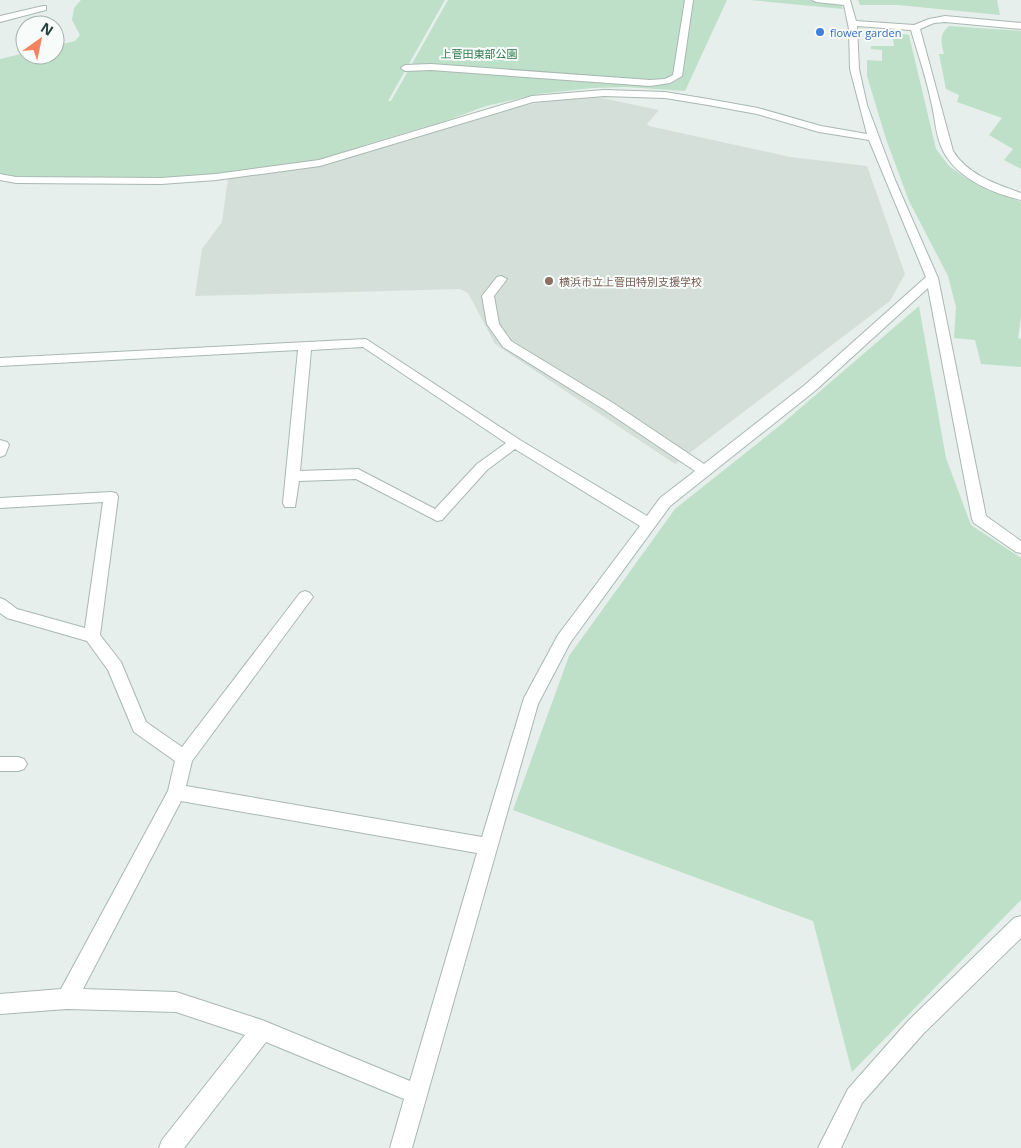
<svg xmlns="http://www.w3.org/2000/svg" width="1021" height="1148" font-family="'Open Sans','Noto Sans JP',sans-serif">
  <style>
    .built { fill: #d4dfda }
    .green { fill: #bfe0c8 }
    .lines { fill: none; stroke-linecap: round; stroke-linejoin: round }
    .minor-casing { stroke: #a8b8b2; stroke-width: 2 }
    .minor { fill: #fff; fill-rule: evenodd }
    .shop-dot { fill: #3f7fe0; stroke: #f7fbf9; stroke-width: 2 }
    .education-dot { fill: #8d6e63; stroke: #f7fbf9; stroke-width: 2 }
    .labels { text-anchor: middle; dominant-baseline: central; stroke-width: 4; stroke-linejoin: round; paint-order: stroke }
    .far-shop-label { font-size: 11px; fill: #366cbe; stroke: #f7fbf9; text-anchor: start }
    .far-park-label { font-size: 11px; fill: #2d7a4b; stroke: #f7fbf9 }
    .far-education-label { font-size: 11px; fill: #785e54; stroke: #f7fbf9; text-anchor: start }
  </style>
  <rect width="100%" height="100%" fill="#e6efeb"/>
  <!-- built -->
  <path class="built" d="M597,97L659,110L647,124L649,126L790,157L867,166L905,274L890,301L675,464L495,344L468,293L460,289L195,296L202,249L222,222L228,178L322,164L511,108L542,102Z"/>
  <!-- green -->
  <path class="green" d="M81,0H445L388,101H391L448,0H727L685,91L626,87L593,88L538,94L486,106L445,121L368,144L319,161L227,174L164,178H17L0,175V59L25,53V55H55V46L75,41L80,35L72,20L74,8Z
    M750,0H839L843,9Z
    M858,0H997L1000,15L898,5H860Z
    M949,26L1021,31V169L1004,160L1013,149L989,135L1002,118L957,102L959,95L946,89L939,54H944C941,43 939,34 949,26Z
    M892,32L909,35L936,149L949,166L964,177L984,188L1021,202V316L1018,338L1021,339V367L981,364L975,340L954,338L956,307L948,276L909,201L886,139L867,76V60L882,61V50L871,49V46H894Z
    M919,306L946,458L971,525L1021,558V900L852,1072L813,921L513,810L569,656L675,509L783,423Z"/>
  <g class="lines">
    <defs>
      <path id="minor" d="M685,0H693L682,76L670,83L650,86L431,70L405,71L401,68L405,65L431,64L650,80L665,79L673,75Z
        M812,0H850L856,21L914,25L929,19L945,16L1021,23V29L945,22L934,23L920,29L953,151C968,175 996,184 1021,193V200C991,193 953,177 941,146C935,131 935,116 931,101C926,77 918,54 911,30L857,26L859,69L867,105L895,180L938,278L986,516L1021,541V553L1016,552L974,523L972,519L928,288L816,390L670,506L570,643L538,704L412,1148H390L404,1099L266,1042L184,1148H159L162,1140L245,1035L176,1012L67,1009L0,1014V994L61,989L168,791L175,761L134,732L108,670L87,641L7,618L0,613V598L5,600L17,609L85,628L103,502L0,508V498L111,492L116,493L118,497L100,635L121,662L146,722L182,747L300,593L305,591L310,593L313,597L310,601L192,761L186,786L482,837L524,698L558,635L640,526L515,449L487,470L442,520L437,521L356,479L299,481L295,507H285L283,503L298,350L0,366V358L366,339L520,440L647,516L660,498L695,471L603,409L503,347L487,324L482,296L497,277L501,276L507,279L494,296L499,324L511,341L613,403L704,464L806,384L926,277L869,140L819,132L757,114L708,105L665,98L604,96L533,102L320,166L216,180L161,184L16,183L0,180V174L16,177L161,178L216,174L319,160L532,96L604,90L665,92L708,99L758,108L821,126L867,134L850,69L849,29L844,5L816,2ZM363,347L506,443L477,464L435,509L358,469L300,471L311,350ZM181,801L477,853L410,1081L262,1020L176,992L83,989Z
        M43,6H46V10L0,22V16Z
        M0,440L7,442L9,445L5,455L0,457Z
        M0,757H18L24,759L27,764L24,769L18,771H0Z
        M1021,916V938L923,1034L862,1103L841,1148H818L848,1089L909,1020L1014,918Z"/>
    </defs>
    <!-- minor casing -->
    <use href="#minor" class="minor-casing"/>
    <!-- minor -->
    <use href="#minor" class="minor"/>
  </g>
  <!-- markers -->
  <circle class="shop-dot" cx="820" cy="32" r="5"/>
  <circle class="education-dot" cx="549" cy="281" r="5"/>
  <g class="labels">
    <!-- far-shop labels -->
    <g class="far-shop-label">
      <text x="830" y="32">flower garden</text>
    </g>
    <!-- far-park labels -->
    <g class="far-park-label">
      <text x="479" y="53">上菅田東部公園</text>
    </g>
    <!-- far-education labels -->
    <g class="far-education-label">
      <text x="559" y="281">横浜市立上菅田特別支援学校</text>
    </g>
  </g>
  <!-- north arrow -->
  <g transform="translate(40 40) rotate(33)"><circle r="24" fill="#f7fbf9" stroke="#a3b1ad"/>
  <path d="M0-4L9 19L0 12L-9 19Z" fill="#f4845f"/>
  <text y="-8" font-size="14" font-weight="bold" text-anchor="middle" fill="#24423a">N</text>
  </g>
</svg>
